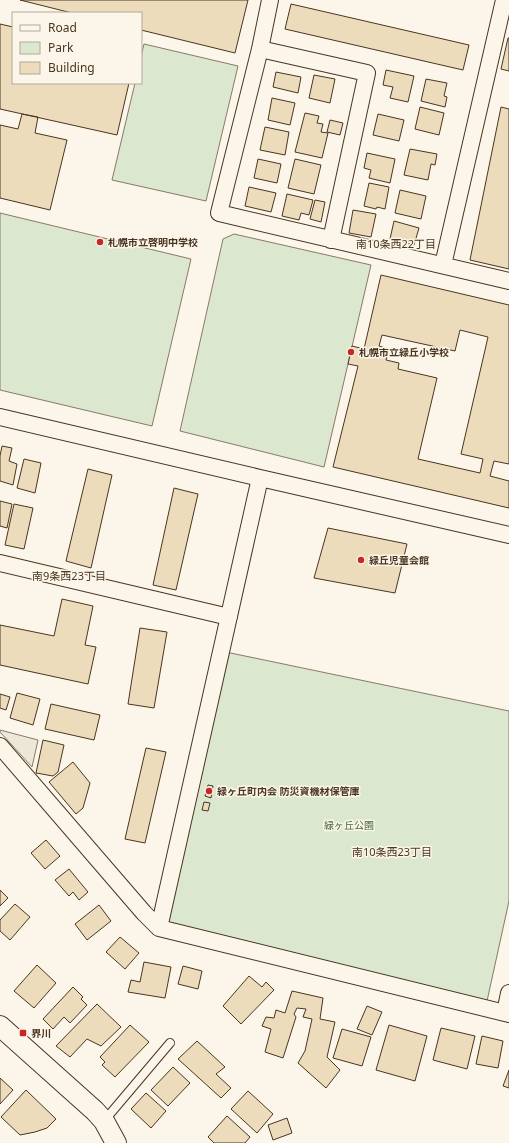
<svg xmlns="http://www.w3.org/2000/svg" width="509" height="1143" font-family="'Noto Sans','Noto Sans JP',sans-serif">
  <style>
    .green { fill: #dce7d0; stroke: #887966 }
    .parking { fill: #ede7d9; stroke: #887966 }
    .building { fill: #ecdcbc; stroke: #4a3520; fill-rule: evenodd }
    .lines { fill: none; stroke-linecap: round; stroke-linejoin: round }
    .service-casing { stroke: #4a3520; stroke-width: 10 }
    .minor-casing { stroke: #4a3520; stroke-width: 18 }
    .tertiary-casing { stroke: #4a3520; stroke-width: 22 }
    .service { stroke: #fbf6e9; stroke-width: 8 }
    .minor { stroke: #fbf6e9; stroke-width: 16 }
    .tertiary { stroke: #fbf6e9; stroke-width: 20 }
    .poi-dot { fill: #c62828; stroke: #fbf6e9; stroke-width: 1.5 }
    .labels { text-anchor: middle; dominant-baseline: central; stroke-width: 3; stroke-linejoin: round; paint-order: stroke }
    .poi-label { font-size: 10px; font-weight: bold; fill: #4a3520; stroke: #fbf6e9; text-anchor: start }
    .park-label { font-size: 10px; fill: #436837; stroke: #fbf6e9 }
    .neighbourhood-label { font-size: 11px; fill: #4a3520; stroke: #fbf6e9 }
  </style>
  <rect width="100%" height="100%" fill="#fbf6e9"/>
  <!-- green -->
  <path class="green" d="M144,44L238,66L206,201L112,180L135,83H141V56Z
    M0,213L191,259L152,426L0,390Z
    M234,234L371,265L324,467L180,431L223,239Z
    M221,651L509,711V901L487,1001L175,935L164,918Z"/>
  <!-- parking -->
  <path class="parking" d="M0,730L38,740L32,767L0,732Z"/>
  <!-- building -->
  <path class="building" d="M20,0H248L235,53L141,30V13H72Z
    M291,4L469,45L463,70L285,29Z
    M0,24L13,27V83H129L117,135L0,109Z
    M508,38H509V71L501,69Z
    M386,70L414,76L408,102L390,98L393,87L383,85Z
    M276,72L301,77L298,93L273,87Z
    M314,75L335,79L330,103L309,98Z
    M426,79L447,83L444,96L447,97L445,107L421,101Z
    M272,98L295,103L290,125L268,120Z
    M420,107L444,113L439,135L415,129Z
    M501,107L509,109V269L470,260Z
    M305,113L319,116L317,123L323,124L321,132L328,133L322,158L295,152Z
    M22,114L38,117L35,133L67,140L50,210L0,198V125L18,129Z
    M378,114L404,120L399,141L373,135Z
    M330,120L343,123L340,135L327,132Z
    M265,127L289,132L285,155L260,150Z
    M410,149L437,154L435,165L431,164L428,180L404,175Z
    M367,153L395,159L390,183L369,178L371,170L364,168Z
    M258,159L281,164L277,183L254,178Z
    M295,159L321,165L314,194L288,188Z
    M369,183L389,187L385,209L377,207L376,209L364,206Z
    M249,187L276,193L271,212L245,206Z
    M400,190L426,196L421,219L395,213Z
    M287,194L313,200L309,215L301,213L299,220L282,216Z
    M315,200L325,202L321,222L310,219Z
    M353,210L376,214L371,237L349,233Z
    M394,221L419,228L414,245L390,239Z
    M381,275L509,305V464L494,461L490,476L509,481V508L333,467L358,366L348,364L352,346L364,349ZM460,330L488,337L461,454L483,459L480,473L418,459L437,378L398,369L399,363L386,360L389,349L379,346L382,335L455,351Z
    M2,446L12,448L9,461L17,464L13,485L0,481V456Z
    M24,459L41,463L35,493L17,488Z
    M88,469L112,475L91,568L66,561Z
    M174,488L198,494L176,590L153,585Z
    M0,501L12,504L7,528L0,526Z
    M14,504L33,508L24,549L5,545Z
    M328,528L407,544L395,593L314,578Z
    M62,599L93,606L85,645L96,647L88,684L0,665V625L54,636Z
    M140,628L167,632L154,708L128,704Z
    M17,693L40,699L33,725L10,718Z
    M0,694L10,697L6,710L0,708Z
    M51,704L100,715L94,740L45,729Z
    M43,740L64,745L58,772L53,776L36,773Z
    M146,748L166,752L145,843L125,839Z
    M73,762L90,783L83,808L76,814L49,782Z
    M208,785L213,786L211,798L205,796Z
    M204,802L210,803L208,811L202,810Z
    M46,840L60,856L45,869L31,853Z
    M69,869L88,892L79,900L73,892L69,896L55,880Z
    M0,890L8,898L0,906Z
    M15,904L30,917L10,940L0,931V920Z
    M99,905L111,921L87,940L75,924Z
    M120,937L139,953L125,969L106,952Z
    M144,962L171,967L165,998L128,992L131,980L140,982Z
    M37,965L56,983L34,1008L14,991Z
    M183,966L202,971L198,989L178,984Z
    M249,976L262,987L266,982L274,990L241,1024L223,1006Z
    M73,987L83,997L81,999L87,1005L70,1023L64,1017L53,1029L43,1019Z
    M292,991L323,998L320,1019L335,1022L327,1057L340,1070L326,1088L298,1063L305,1051L312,1019L303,1017L306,1009L297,1008L294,1014L296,1017L283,1058L265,1052L271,1029L262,1026L266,1017L274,1018L276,1010L285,1013Z
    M97,1004L121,1027L101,1046L87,1039L70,1057L56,1046Z
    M367,1006L382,1012L372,1035L357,1029Z
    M130,1025L149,1042L115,1077L102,1065L105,1062L100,1057Z
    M389,1025L427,1036L415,1081L376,1070Z
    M441,1028L475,1036L467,1069L433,1060Z
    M342,1029L371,1037L362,1066L333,1058Z
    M482,1036L503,1041L498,1068L476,1064Z
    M197,1041L225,1067L216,1074L231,1088L221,1098L178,1059Z
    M173,1067L190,1083L168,1106L151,1090Z
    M509,1070V1088L503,1086Z
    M0,1078L13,1090L0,1104Z
    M26,1090L56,1119L47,1128L35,1132L20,1135L1,1117Z
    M248,1091L273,1114L257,1133L231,1109Z
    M146,1093L166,1111L151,1128L131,1109Z
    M227,1116L250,1137L245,1143H214L208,1137Z
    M287,1118L292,1133L273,1140L268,1125Z"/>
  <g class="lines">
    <defs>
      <path id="service" d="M104,1121L170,1043"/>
      <path id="minor" d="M270,0L260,49L219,213L509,281
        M260,49L367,73L331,240
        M443,265L504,0
        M0,417L260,478L509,535
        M0,563L229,617
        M0,746L144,913L159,928L260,478
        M159,928L509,1014
        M505,1013L509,993"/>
      <path id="tertiary" d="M0,1026L95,1111L104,1121L116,1143"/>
    </defs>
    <!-- service casing -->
    <use href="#service" class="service-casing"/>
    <!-- minor casing -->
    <use href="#minor" class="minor-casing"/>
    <!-- tertiary casing -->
    <use href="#tertiary" class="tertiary-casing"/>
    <!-- service -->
    <use href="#service" class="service"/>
    <!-- minor -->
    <use href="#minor" class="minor"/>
    <!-- tertiary -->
    <use href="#tertiary" class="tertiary"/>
  </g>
  <!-- markers -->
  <g class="poi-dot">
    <circle cx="100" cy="242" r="4"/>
    <circle cx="351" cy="352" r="4"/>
    <circle cx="361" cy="560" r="4"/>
    <circle cx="209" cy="791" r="4"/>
    <rect x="19" y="1029" width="8" height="8" rx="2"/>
  </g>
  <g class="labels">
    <!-- poi labels -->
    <g class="poi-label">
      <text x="108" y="242">札幌市立啓明中学校</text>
      <text x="359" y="352">札幌市立緑丘小学校</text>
      <text x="369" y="560">緑丘児童会館</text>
      <text x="217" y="791">緑ヶ丘町内会 防災資機材保管庫</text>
      <text x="31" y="1033">界川</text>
    </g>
    <!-- park labels -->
    <g class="park-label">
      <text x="349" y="825">緑ヶ丘公園</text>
    </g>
    <!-- neighbourhood labels -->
    <g class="neighbourhood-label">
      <text x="396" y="243">南10条西22丁目</text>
      <text x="69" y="575">南9条西23丁目</text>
      <text x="392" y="851">南10条西23丁目</text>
    </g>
  </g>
  <!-- legend -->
  <rect x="12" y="12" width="130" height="72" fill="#fbf6e9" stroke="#b4a999"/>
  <rect x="20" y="25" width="20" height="6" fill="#fbf6e9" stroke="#b4a999"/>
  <text x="48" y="32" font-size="12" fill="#4a3520">Road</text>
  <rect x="20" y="42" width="20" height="12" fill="#dce7d0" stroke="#b4a999"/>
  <text x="48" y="52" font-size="12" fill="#4a3520">Park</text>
  <rect x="20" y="62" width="20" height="12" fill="#ecdcbc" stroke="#b4a999"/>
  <text x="48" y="72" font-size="12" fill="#4a3520">Building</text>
</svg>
